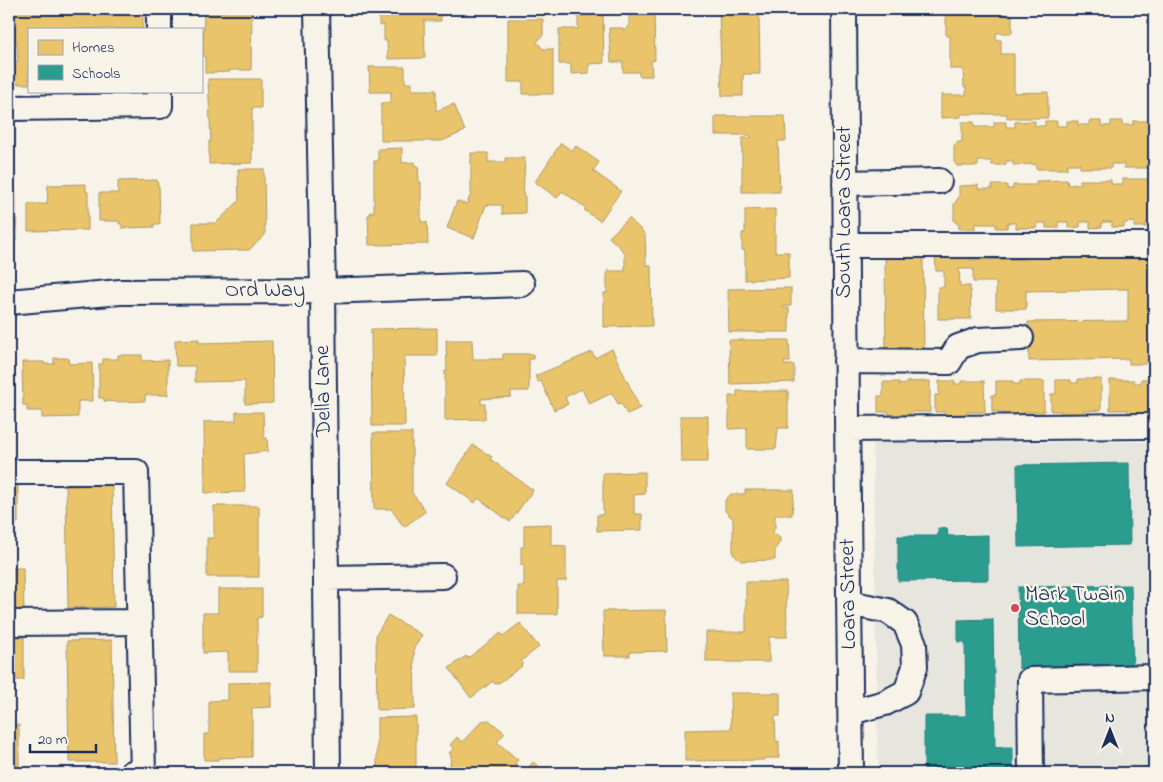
<svg xmlns="http://www.w3.org/2000/svg" width="1163" height="782" font-family="'Indie Flower',sans-serif">
  <style>
    .built { fill: #e6e5de }
    .homes { fill: #e9c46a; stroke: #ab9766 }
    .schools { fill: #2a9d8f; stroke: #267c80 }
    .lines { fill: none; stroke-linecap: round; stroke-linejoin: round }
    .minor-casing { stroke: #1b2f5e; stroke-width: 28 }
    .minor { stroke: #f7f3e8; stroke-width: 24 }
    .poi-dot { fill: #d1495b; stroke: #f7f3e8; stroke-width: 2 }
    .labels { text-anchor: middle; dominant-baseline: central; stroke-width: 5; stroke-linejoin: round; paint-order: stroke }
    .street-label { font-size: 22px; fill: #1b2f5e; stroke: #f7f3e8 }
    .poi-label { font-size: 22px; fill: #1b2f5e; stroke: #f7f3e8; text-anchor: start }
  </style>
  <rect width="100%" height="100%" fill="#f7f3e8"/>
  <filter id="ink" filterUnits="userSpaceOnUse"><feTurbulence type="fractalNoise" baseFrequency=".02" numOctaves="2"/><feDisplacementMap in="SourceGraphic" scale="10" xChannelSelector="R" yChannelSelector="G"/><feConvolveMatrix kernelMatrix="1 2 1 2 8 2 1 2 1" color-interpolation-filters="sRGB"/></filter>
  <g filter="url(#ink)">
    <!-- built -->
    <path class="built" d="M1154,442V773H878L873,443Z"/>
    <!-- homes -->
    <path class="homes" d="M9,9H143V29H29V84H9V61H18L17,42H9Z
      M225,9H252L251,70H230V72L205,73V56H203L204,12H225Z
      M369,9H440L441,21H424L425,58L388,59L387,41H384V25L379,26V10Z
      M629,9H654L655,60L651,61L652,76H639V72H623V62H611L609,28H623V30H625L629,26Z
      M719,9H759L760,74H743V96H722Z
      M962,9H1004V15H1012V33H996V40H1001V54H1014V93L1048,92V118H1007V114H961V117L941,118V95H966V87H964L963,69H950V36H946V14H962Z
      M603,14L604,63L589,64V73L571,74V64H559V29H578V16Z
      M508,19H543V35L537,42L543,49H553V94H523V82H508Z
      M369,67H405V83H412V90H436V111L454,104L465,131L442,141H381V103H391V92H370Z
      M208,79H261V108H252V163L209,164V141H211Z
      M52,91H133L52,92Z
      M715,116H785L786,141H778L780,192H742V138H751L750,135H715Z
      M1035,121V126H1045V121H1057V126H1067V121H1078V125H1089V121H1101V126H1111V121H1122V125H1133V121H1154V168H1124V164H1111V168H1080V164H1067V169H1036V164L1013,165V161H1006V165H992V161H978V166H957L954,162V146L958,142H962V122H974V127H994V122H1006V127H1015V122Z
      M561,143L572,151L576,146L599,162L593,171L621,191L600,221L584,210L586,208L562,191L557,198L535,182Z
      M402,148V163L415,162V166H418L419,182H421V222H427L428,244L369,245L368,215H370V212H374V161H378V149Z
      M471,153H488V162H505V158H525L523,196H525V213L502,214V205H486L474,238L447,228L457,201L467,204L471,194Z
      M238,169H264L265,235L249,250L193,251V223H216L239,201Z
      M1123,179H1154V222H1146V227H1134V222L1124,223V227H1112V222H1102V227L1090,228V222H1080V227L1068,228V222H1058V228H1046V223H1037V228H1016V223H1007V228H996V224H975V229H959V225L954,221V204L959,197V186L978,185V189H992V185H1007V189H1013V185H1036V181L1067,180L1068,185L1080,184V180H1111V184H1123Z
      M157,180L158,186H159L160,224H154V227L122,228V224H119V221H99V193H118V181Z
      M86,184V192H88V230L28,231V204H47L48,185Z
      M9,191H12V196H16L17,240H9Z
      M775,209V252H789V278L745,280V250H742V233H745V210Z
      M629,218L645,234L646,265H651L652,326L604,327V293H607V271H625V253L609,237Z
      M1027,252L1150,256L1151,364H1129V359L1029,361L1028,322L1128,321V289L1026,291V309H996V282H973V269H959L960,286H970L971,319H938V287H944V271H936L935,254H969V260L1027,259Z
      M885,255H923L924,358H886Z
      M791,288V306H783V308H789V332H729L728,289Z
      M437,328V356H404L405,426H372L371,329Z
      M199,339V343L272,341L273,403L245,404V381L195,382V366H176L175,340Z
      M446,340H472L473,359H503V354H533V359H529V391H511V397L481,399V404H485V419L445,420V371H447Z
      M729,340H789L790,362H784V365H794V382L730,384Z
      M612,349L640,408L627,414L621,403L618,404L612,393L589,404L582,389L565,397L568,404L554,410L541,381L538,382L535,376L592,352L595,358Z
      M118,355H142V361L168,360V395H145V401L118,402L104,401V398H99V364H103V359H118Z
      M54,358H68L69,364L92,363L93,401H78V417L42,418V411H27V405H23L22,362H44V364H54Z
      M9,368H14V405H13V412H9Z
      M1078,379H1101V410L1083,411V414H1061V411H1051V394H1056V380H1071V383H1078Z
      M1141,379H1154V411H1152V413L1128,414V410H1110V380H1134V383H1141Z
      M930,381V412H911V415L903,416H889V412H878V396H883V382H899V385L906,384V382Z
      M939,381H955V384H961V381H984L985,412H966V415H945V412H935V395H939Z
      M996,381H1013V384H1020V381H1044V412H1024V415H1003V412H992V395H996Z
      M737,391H788V428H778L776,449H747V428L729,429V396H737Z
      M236,412H263L264,438H267L268,451L244,454L245,492L205,493L204,422L236,421Z
      M680,416H708V462H681Z
      M373,433H412V493L426,511L404,527L391,509H374Z
      M473,445L492,457L490,459L533,490L510,522L478,498L475,503L447,483Z
      M645,472V494L634,495V514H642V530L597,531V515H603V473Z
      M9,481H18V523L9,524Z
      M112,485L114,607L68,608L66,486Z
      M745,490H794L792,515H775V528H774L773,533L780,538V542L775,549V560L741,561L733,554V519L725,511V500L731,494H745Z
      M214,506H259V577H207V538H214Z
      M551,524V545L566,546V581H557V614H518V586H524V565H521V547H524V525Z
      M9,568H23L24,611H9Z
      M746,582H786L787,637H769V662H706V632H746Z
      M218,589H262V617L257,618V671H228V652L203,653V613H218Z
      M666,610L667,651L630,652V656H604L603,611Z
      M388,615L422,635L414,648L415,709L377,710L376,635Z
      M520,623L539,647L521,661L523,663L521,665L522,666L499,683L498,682L495,684L493,681L471,698L449,668L466,656L468,658L501,633L503,636Z
      M9,637H24V680H9Z
      M112,640L114,762H69L67,641Z
      M271,682V707L252,708V757L218,758V760H204V734H209V701L228,700V683Z
      M730,693H780V716H775L776,742L779,741V758H764V760L685,761V730L731,729Z
      M416,717V772L425,773H377V718Z
      M489,720L505,733L497,742L518,760L515,763L525,772L533,762L547,773H460L450,765L451,755L449,753L454,749L450,745L457,737L462,742L482,721Z
      M9,725H19V768H9Z
      M205,768H260V773H205Z"/>
    <!-- schools -->
    <path class="schools" d="M1129,463L1130,545L1018,547L1017,465Z
      M938,528H947L948,536L988,535V580L898,581V536H938Z
      M1131,585L1133,668L1019,669L1018,587Z
      M993,619L995,747H1013V773H924V716H966L965,642H958V620Z"/>
    <g class="lines">
      <defs>
        <path id="minor" d="M159,9V29
          M317,9L323,291L328,773
          M844,9L847,415L851,773
          M9,108L160,106V91
          M845,183L939,181
          M846,245H1154
          M9,302L120,292L323,291L522,284
          M846,361L949,362L958,347L978,340L1021,338
          M847,429L1144,426
          M9,472H136L143,773H132
          M326,578L443,576
          M849,603L888,611L905,623L914,644L915,667L906,692L885,703L851,712
          M9,623L139,622
          M1031,773L1030,680L1154,677"/>
      </defs>
      <!-- minor casing -->
      <use href="#minor" class="minor-casing"/>
      <!-- minor -->
      <use href="#minor" class="minor"/>
    </g>
  </g>
  <!-- markers -->
  <circle class="poi-dot" cx="1015" cy="608" r="5"/>
  <g class="labels">
    <!-- street labels -->
    <g class="street-label">
      <text transform="translate(845 212) rotate(-90)">South Loara Street</text>
      <text x="265" y="291">Ord Way</text>
      <text transform="translate(324 391) rotate(-91)">Della Lane</text>
      <text transform="translate(849 594) rotate(-91)">Loara Street</text>
    </g>
    <!-- poi labels -->
    <g class="poi-label">
      <text x="1025" y="595">Mark Twain<tspan x="1025" dy="25">School</tspan></text>
    </g>
  </g>
  <!-- margin -->
  <rect width="1163" height="782" fill="none" stroke="#f7f3e8" stroke-width="30"/>
  <rect x="15" y="15" width="1133" height="752" fill="none" stroke="#1b2f5e" stroke-width="2" filter="url(#ink)"/>
  <!-- legend -->
  <rect x="28" y="28" width="175" height="65" fill="#f7f3e8" stroke="#9fa5b1"/>
  <rect x="38" y="40" width="25" height="15" fill="#e9c46a" stroke="#9fa5b1"/>
  <text x="72" y="52" font-size="15" fill="#1b2f5e">Homes</text>
  <rect x="38" y="65" width="25" height="15" fill="#2a9d8f" stroke="#9fa5b1"/>
  <text x="72" y="78" font-size="15" fill="#1b2f5e">Schools</text>
  <!-- north arrow -->
  <g transform="translate(1110 730)" stroke="#f7f3e8" stroke-width="4" paint-order="stroke">
  <path d="M0-4L9 19L0 12L-9 19Z" fill="#1b2f5e"/>
  <text y="-8" font-size="14" font-weight="bold" text-anchor="middle" fill="#1b2f5e">N</text>
  </g>
  <!-- scale -->
  <path d="M30 744v8h66v-8" fill="none" stroke="#1b2f5e" stroke-width="2.5"/>
  <text x="38" y="744" font-size="15" fill="#1b2f5e" stroke="#f7f3e8" stroke-width="4" paint-order="stroke">20 m</text>
</svg>
